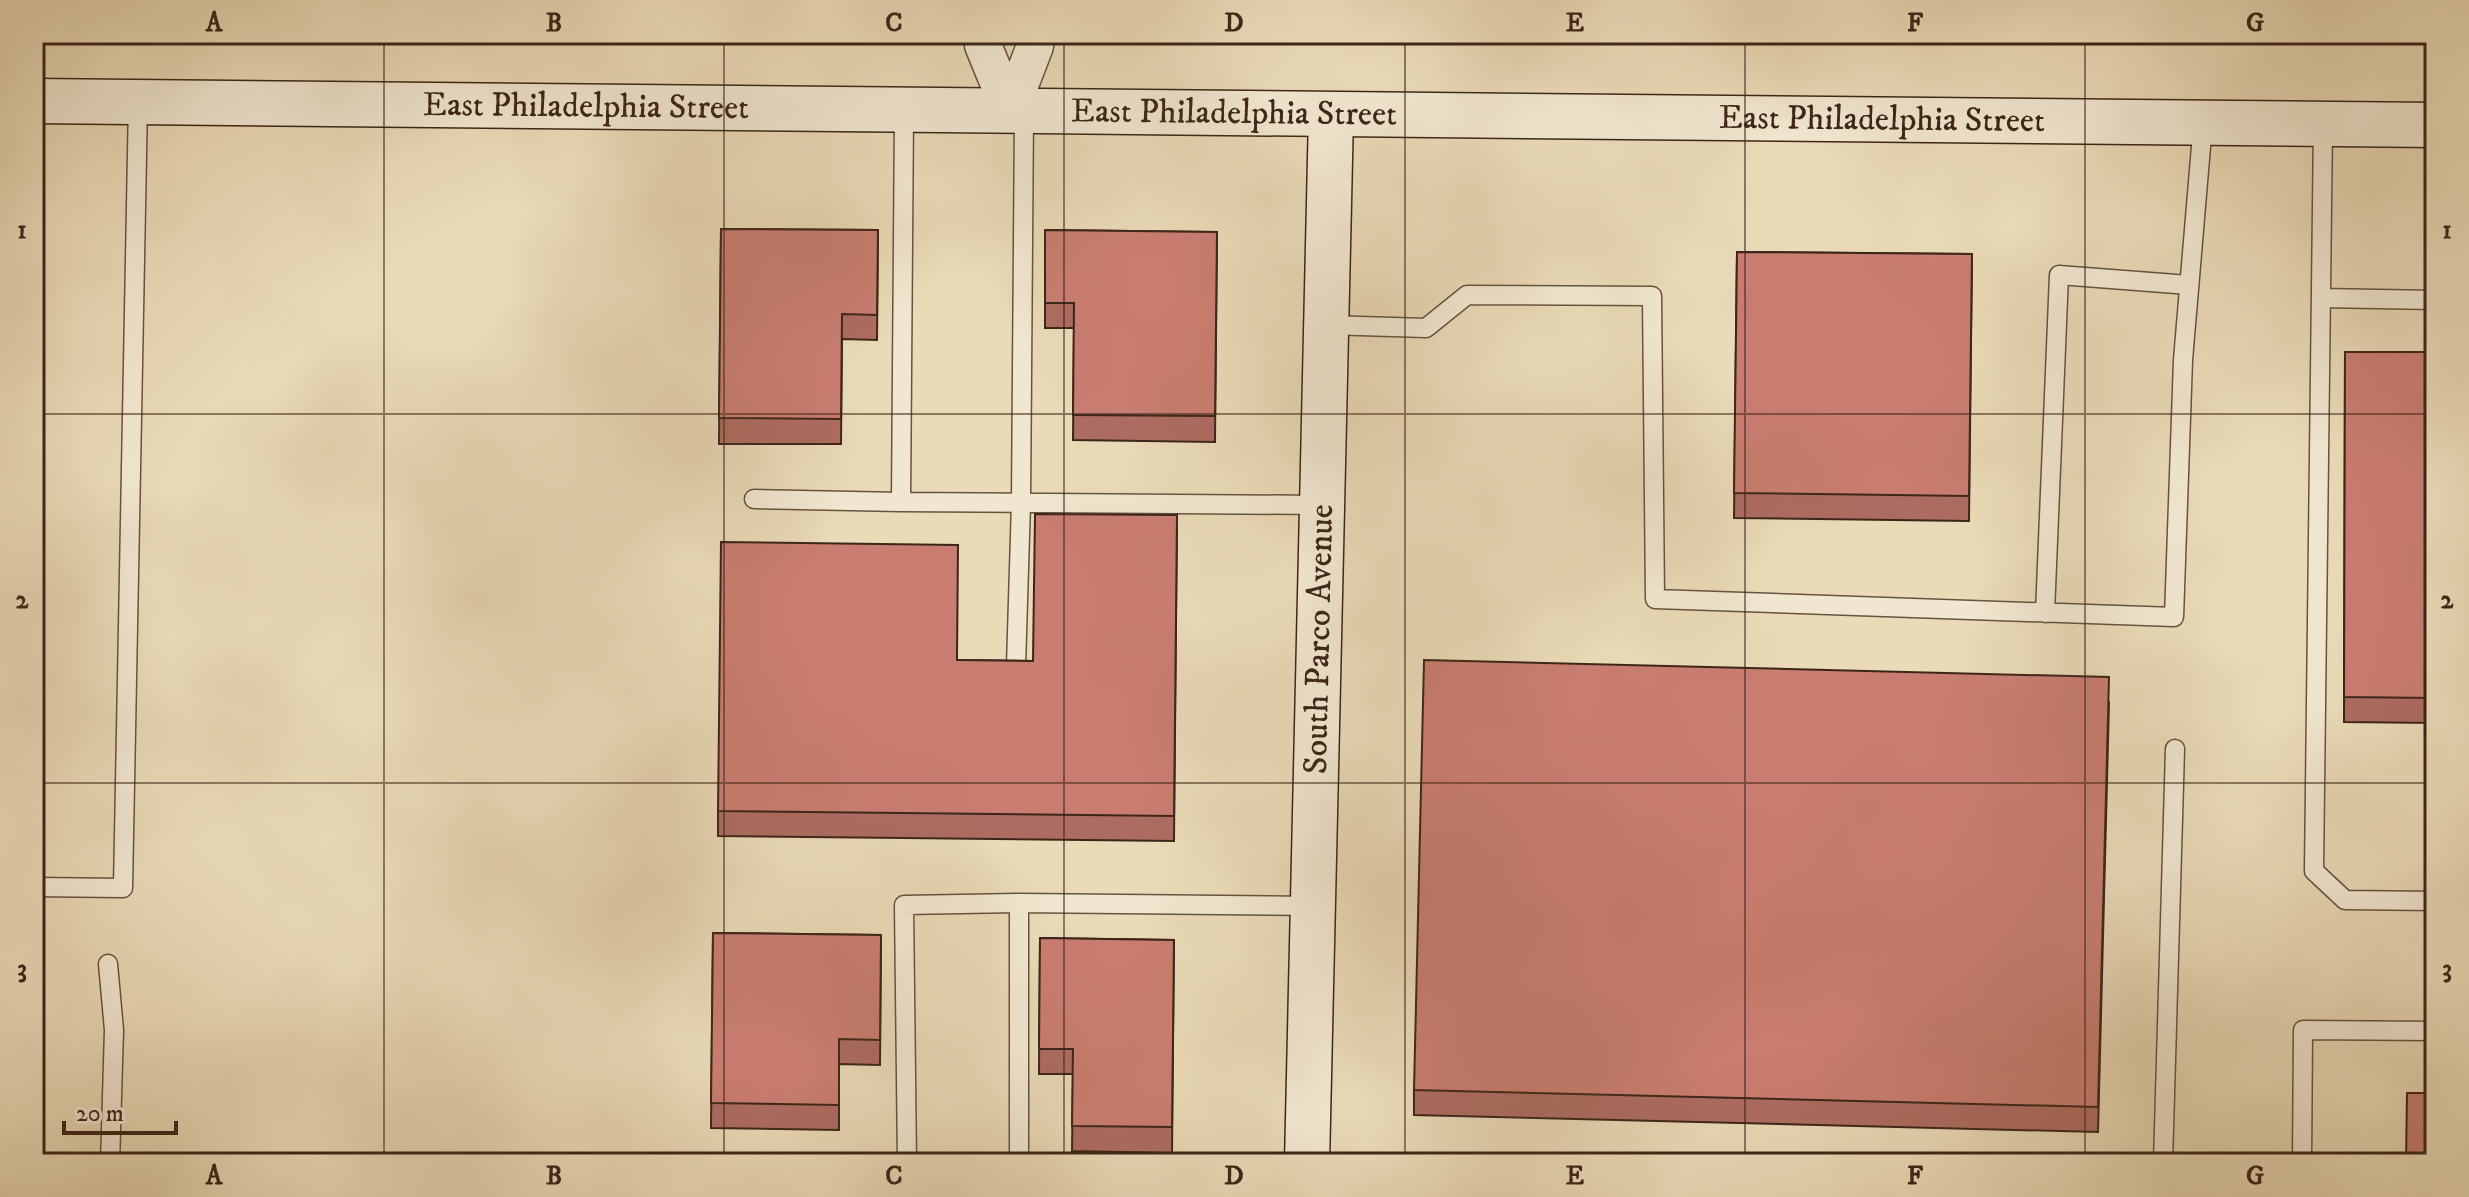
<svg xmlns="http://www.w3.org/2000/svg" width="2469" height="1197" font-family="'IM FELL DW Pica',serif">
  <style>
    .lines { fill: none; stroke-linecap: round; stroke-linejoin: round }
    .lane-casing { stroke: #685241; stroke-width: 21 }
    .street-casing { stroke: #685241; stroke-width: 39 }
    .secondary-casing { stroke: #3d251a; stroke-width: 47 }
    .lane { stroke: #f1e7d0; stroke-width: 18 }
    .street { stroke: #f1e7d0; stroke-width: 36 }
    .secondary { stroke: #f1e7d0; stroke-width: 44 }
    .wall { fill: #ad6c61; stroke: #3d251a; stroke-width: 2 }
    .building { fill: #c97d71; stroke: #3d251a; stroke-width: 2 }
    .grid { fill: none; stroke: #3d251a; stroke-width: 2; stroke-opacity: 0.55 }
    .labels { text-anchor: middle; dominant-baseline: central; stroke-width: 6; stroke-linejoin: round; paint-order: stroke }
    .street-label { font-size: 34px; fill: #3d251a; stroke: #f1e7d0 }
    .neatline { fill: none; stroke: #3d251a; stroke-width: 3 }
    .grid-label { font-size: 26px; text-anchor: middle; font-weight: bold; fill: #3d251a }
  </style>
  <rect width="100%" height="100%" fill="#eadab7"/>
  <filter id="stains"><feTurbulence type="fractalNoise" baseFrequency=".0025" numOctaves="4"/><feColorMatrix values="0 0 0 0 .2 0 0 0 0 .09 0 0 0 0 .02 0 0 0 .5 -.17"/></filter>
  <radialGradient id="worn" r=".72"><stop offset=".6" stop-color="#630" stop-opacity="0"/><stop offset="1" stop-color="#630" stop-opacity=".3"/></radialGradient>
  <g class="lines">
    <defs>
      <path id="lane" d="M904,111L901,502L1323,505
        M2323,124L2314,871L2345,900L2435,901
        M2321,298L2435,300
        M1327,325L1426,328L1467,295L1652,296L1655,599L2174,617L2183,360L2203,123
        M754,499L901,502
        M2045,613L2059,275L2189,285
        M1016,666L1021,503L1024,112
        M34,887L123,888L138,102
        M108,964L114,1030L110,1163
        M907,1163L904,905L1019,903
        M1019,1163V903L1313,906
        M2163,1163L2175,749
        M2302,1163L2303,1030L2435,1031"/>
      <path id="street" d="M984,34L983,45L1010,111
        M1010,111L1035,46L1036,34"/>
      <g id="secondary">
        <path id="s1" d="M34,101L2435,125"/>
        <path id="s2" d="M1307,1163L1331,115"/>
      </g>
    </defs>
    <!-- lane casing -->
    <use href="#lane" class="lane-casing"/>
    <!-- street casing -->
    <use href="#street" class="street-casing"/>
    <!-- secondary casing -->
    <use href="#secondary" class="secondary-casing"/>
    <!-- lane -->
    <use href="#lane" class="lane"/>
    <!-- street -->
    <use href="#street" class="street"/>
    <!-- secondary -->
    <use href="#secondary" class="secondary"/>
  </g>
  <!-- wall -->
  <path class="wall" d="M721,229L878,230L877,340L842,339L841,444H719Z
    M1045,230L1217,232L1215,442L1073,440L1074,328H1045Z
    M1737,252L1972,254L1969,521L1734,518Z
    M2345,352H2435V723L2344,722Z
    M1177,515L1174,841L718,836V811L957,660L1033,661Z
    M2109,703L2098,1132L1414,1115V1090Z
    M713,933L881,935L880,1065L839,1064V1130L711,1128Z
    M1040,938L1174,940L1172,1153L1072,1151L1073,1074H1039Z"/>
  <!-- building -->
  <path class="building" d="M721,229L878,230L877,315L842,314L841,419L719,418Z
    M1045,230L1217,232L1215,416L1073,415L1074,303H1045Z
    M1737,252L1972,254L1969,496L1734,493Z
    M2345,352H2435V698L2344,697Z
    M1035,514L1177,515L1174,816L718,811L721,542L958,545L957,660L1033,661Z
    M1424,660L2109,677L2098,1107L1414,1090Z
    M713,933L881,935L880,1040L839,1039V1105L711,1103Z
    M1040,938L1174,940L1172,1127L1072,1126L1073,1049H1039Z
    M2407,1093H2435V1163H2406Z"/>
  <!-- grid -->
  <path class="grid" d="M384,34V1163M724,34V1163M1064,34V1163M1405,34V1163M1745,34V1163M2085,34V1163M34,414H2435M34,783H2435"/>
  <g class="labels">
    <!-- street labels -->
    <g class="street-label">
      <text stroke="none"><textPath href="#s1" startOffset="552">East Philadelphia Street</textPath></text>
      <text stroke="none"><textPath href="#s1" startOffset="1200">East Philadelphia Street</textPath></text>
      <text stroke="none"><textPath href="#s1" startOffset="1848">East Philadelphia Street</textPath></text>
      <text stroke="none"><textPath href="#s2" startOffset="524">South Parco Avenue</textPath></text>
    </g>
  </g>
  <!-- margin -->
  <rect width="2469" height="1197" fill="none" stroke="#eadab7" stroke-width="88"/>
  <!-- scale -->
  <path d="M64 1121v12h112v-12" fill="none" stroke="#3d251a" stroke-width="4"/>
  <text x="76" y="1121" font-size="24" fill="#3d251a" stroke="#f1e7d0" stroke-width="6" paint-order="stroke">20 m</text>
  <rect x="44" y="44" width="2381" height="1109" class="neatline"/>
  <g class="grid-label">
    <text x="214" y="31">A</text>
    <text x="554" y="31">B</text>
    <text x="894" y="31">C</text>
    <text x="1234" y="31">D</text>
    <text x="1575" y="31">E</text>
    <text x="1915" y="31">F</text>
    <text x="2255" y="31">G</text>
    <text x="22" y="238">1</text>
    <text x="2447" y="238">1</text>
    <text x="22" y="608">2</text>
    <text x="2447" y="608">2</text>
    <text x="22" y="977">3</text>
    <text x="2447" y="977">3</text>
    <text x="214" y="1184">A</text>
    <text x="554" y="1184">B</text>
    <text x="894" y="1184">C</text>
    <text x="1234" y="1184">D</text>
    <text x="1575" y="1184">E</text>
    <text x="1915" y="1184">F</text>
    <text x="2255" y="1184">G</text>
  </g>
  <rect width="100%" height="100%" filter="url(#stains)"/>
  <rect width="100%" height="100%" fill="url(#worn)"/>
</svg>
